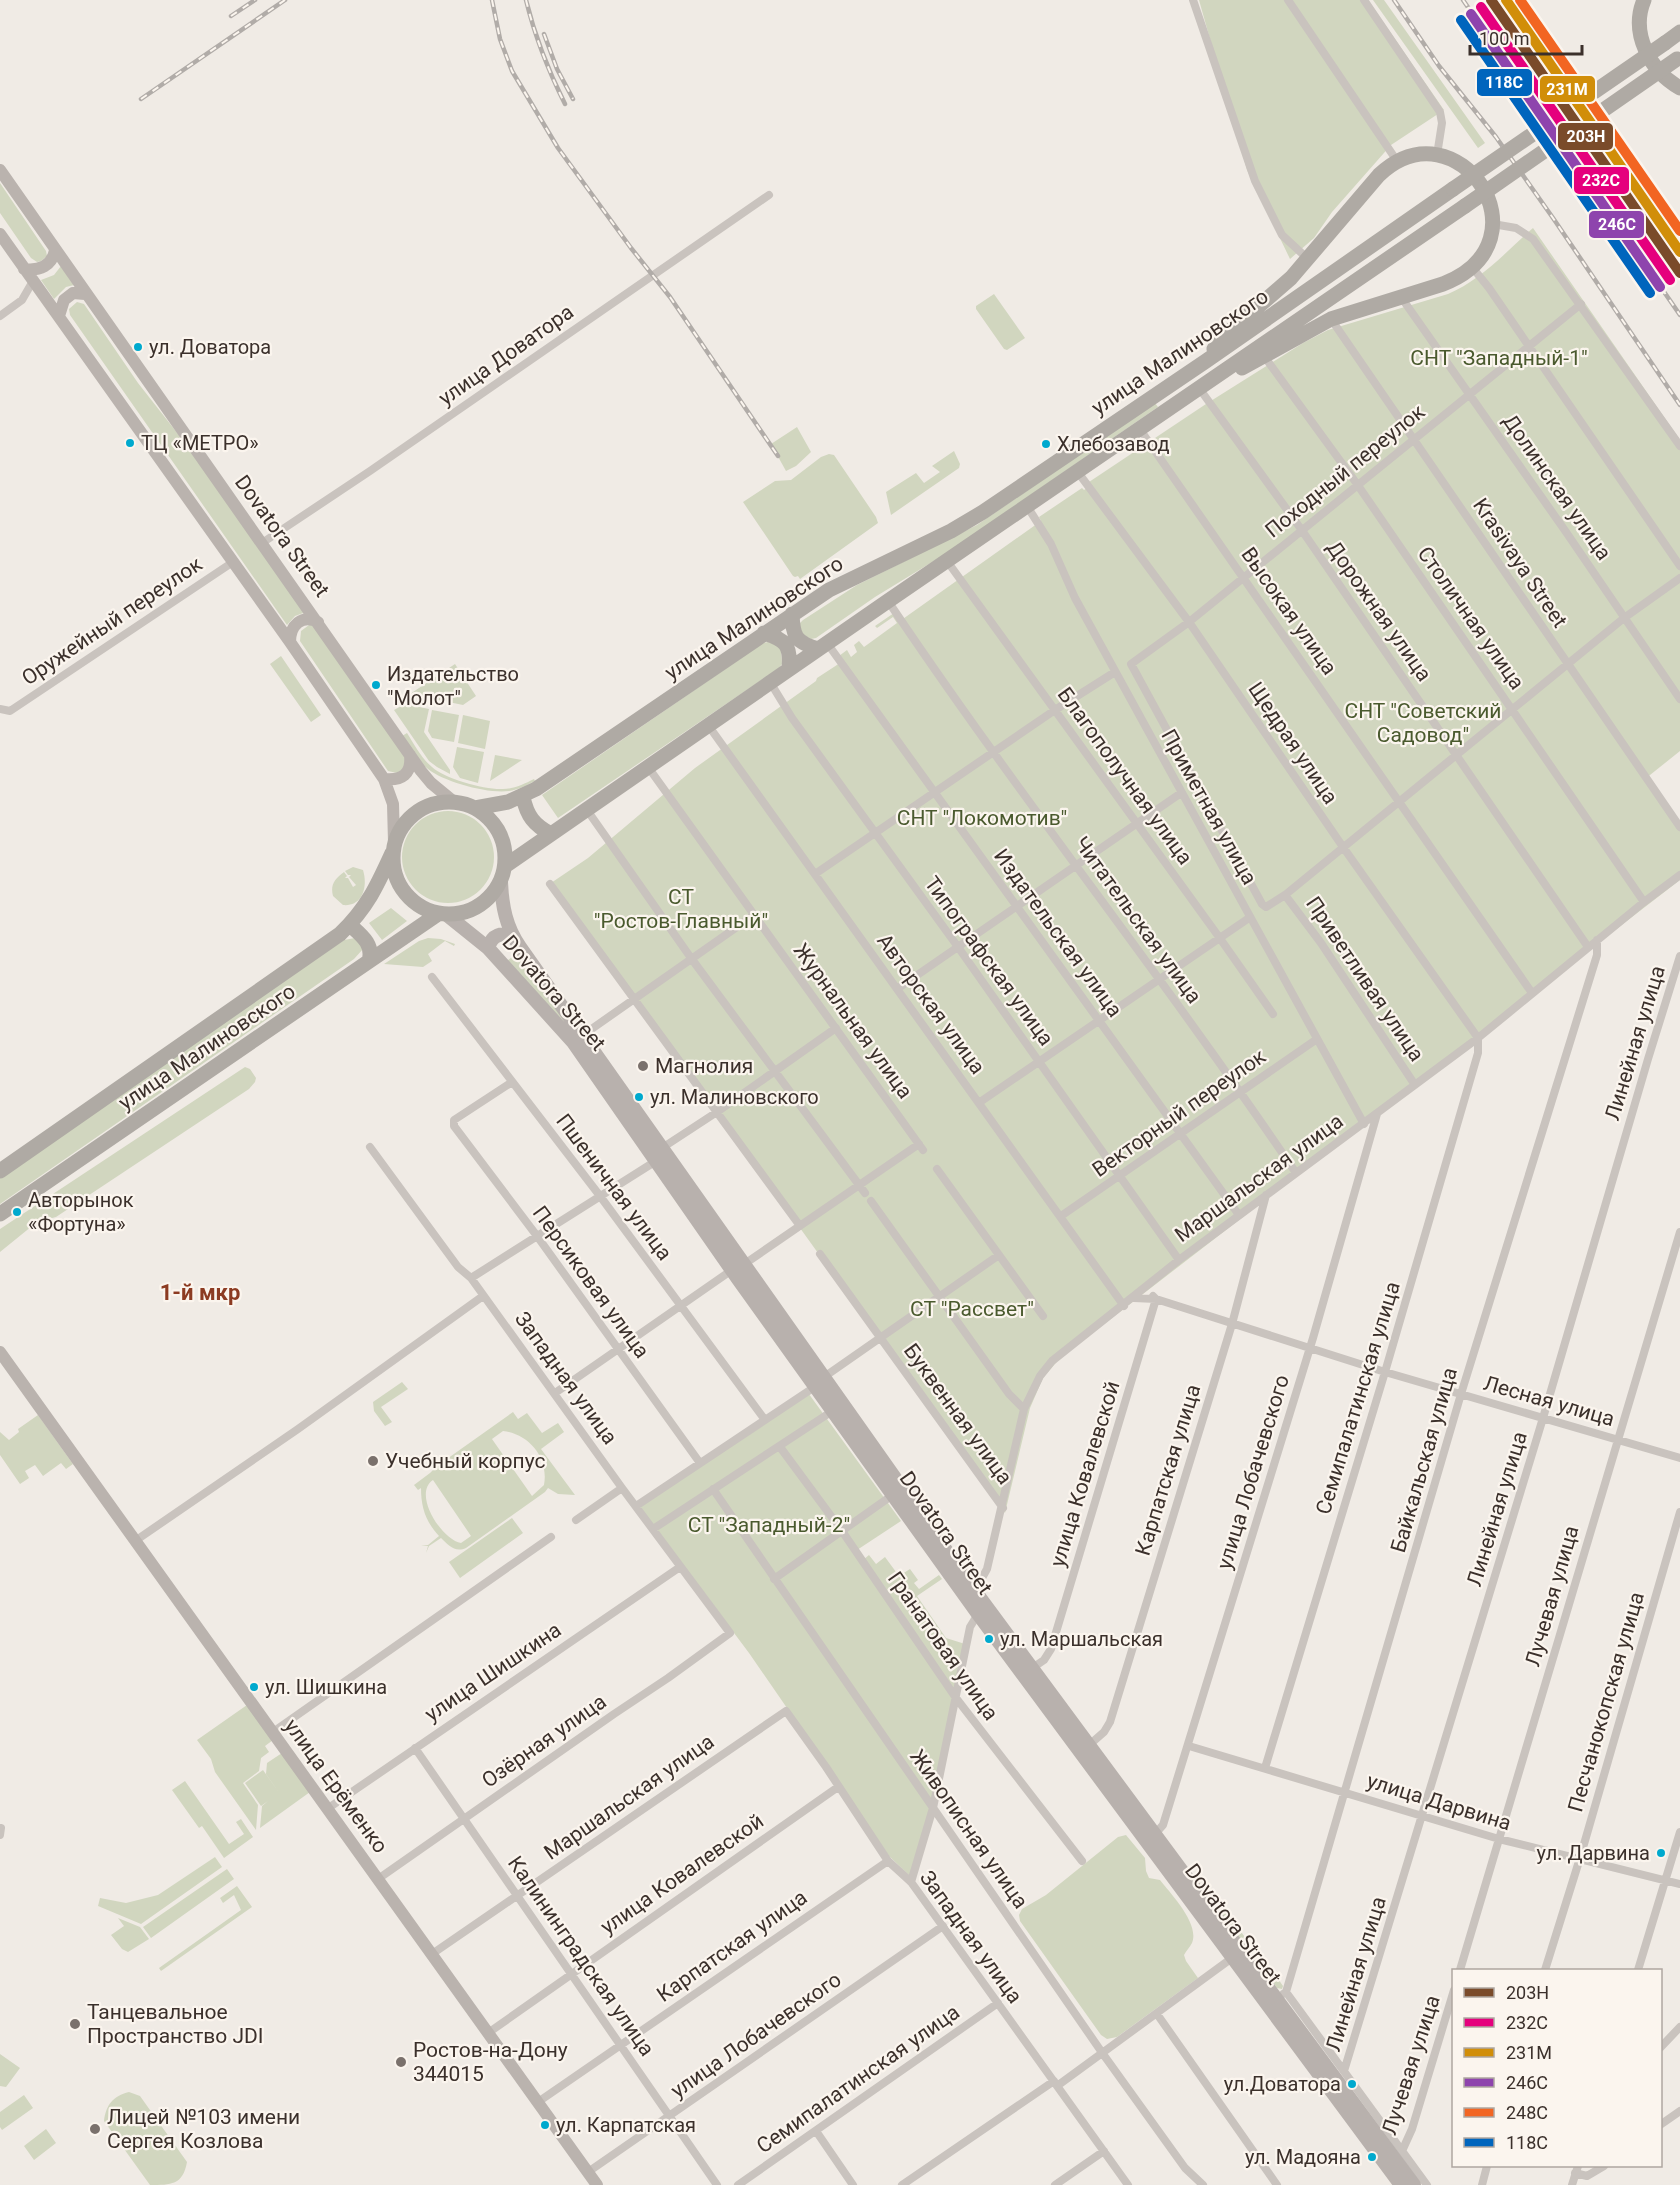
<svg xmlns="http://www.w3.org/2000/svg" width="1680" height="2185" font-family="Roboto,sans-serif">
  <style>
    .green { fill: #d1d6bf; fill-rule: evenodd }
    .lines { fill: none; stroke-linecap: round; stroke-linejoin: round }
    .street { stroke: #c9c3be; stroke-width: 8 }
    .secondary { stroke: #bab3ae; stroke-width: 12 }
    .primary { stroke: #b8b1ad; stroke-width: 14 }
    .highway { stroke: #afaaa4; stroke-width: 15 }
    .rail-casing { stroke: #b1aca8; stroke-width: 4.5 }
    .rail { stroke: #fbf5ee; stroke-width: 2; stroke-dasharray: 7; stroke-linecap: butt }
    .highway-bridge { stroke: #afaaa4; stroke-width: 15 }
    .rail-1-casing { stroke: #fbf5ee; stroke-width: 15 }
    .rail-2-casing { stroke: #fbf5ee; stroke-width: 15 }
    .rail-3-casing { stroke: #fbf5ee; stroke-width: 15 }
    .rail-4-casing { stroke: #fbf5ee; stroke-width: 15 }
    .rail-5-casing { stroke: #fbf5ee; stroke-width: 15 }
    .rail-6-casing { stroke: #fbf5ee; stroke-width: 15 }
    .rail-1 { stroke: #7a4b2a; stroke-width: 10 }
    .rail-2 { stroke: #e5007d; stroke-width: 10 }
    .rail-3 { stroke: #d18e09; stroke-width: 10 }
    .rail-4 { stroke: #8e44ad; stroke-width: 10 }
    .rail-5 { stroke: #f26522; stroke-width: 10 }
    .rail-6 { stroke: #0065bd; stroke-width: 10 }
    .bus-dot { fill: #00a9ce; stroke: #fbf5ee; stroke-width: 2 }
    .poi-dot { fill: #7a716c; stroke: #fbf5ee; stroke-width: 2 }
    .labels { text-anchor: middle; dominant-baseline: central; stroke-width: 4.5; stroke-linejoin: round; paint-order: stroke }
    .bus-label { font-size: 20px; fill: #3b302b; stroke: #fbf5ee; text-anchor: start }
    .street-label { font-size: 21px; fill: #3b302b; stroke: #fbf5ee }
    .park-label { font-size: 21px; fill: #4a5a2e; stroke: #fbf5ee }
    .poi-label { font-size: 21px; fill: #3b302b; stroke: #fbf5ee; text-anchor: start }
    .neighbourhood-label { font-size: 22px; font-weight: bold; fill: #8c3b22; stroke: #fbf5ee }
    .line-badge { stroke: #fbf5ee; stroke-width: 2 }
    .badge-label { font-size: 16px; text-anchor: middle; font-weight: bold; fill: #fff }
  </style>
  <rect width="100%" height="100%" fill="#f0ebe5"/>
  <!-- green -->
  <path class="green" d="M1199,0H1368L1444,110L1391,145L1332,212L1314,238L1290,259L1247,170Z
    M1373,0H1384L1485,143L1478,148Z
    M0,183L46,251L47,256L41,261L37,262L31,258L0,213Z
    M1533,228L1680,440V751L1645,779L1680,830V880L1060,1358L1043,1378L1030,1408L1005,1513L800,1228L548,885L588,858L695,768L816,681L817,678L840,663L839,656L847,650L851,657L857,652L854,645L859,641L864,647L897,623L893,617L877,628L875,626L894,613L900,621L1041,521L1039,517L1082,488L1084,490L1091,485L1089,482L1206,404L1303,343L1328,330L1448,294C1481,280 1506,252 1533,228Z
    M61,266L74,285L66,287L54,299L41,280L54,275Z
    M994,294L1025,338L1007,350L1004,349L976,309V306Z
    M77,302L84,304L138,383L178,434L306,612L295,616L287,625L70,315L69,309Z
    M1155,403L1158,407L942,556L875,597L816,638L811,639L800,633V623L803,620L857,585L977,525Z
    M797,427L811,452L796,466L786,471L771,444Z
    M954,451L960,464L959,468L891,515L886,492L916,473L924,483L940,472L932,466Z
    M829,454L834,455L876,517L878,523L800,579L798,576L795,577L793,576L743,502L775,481L791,480L821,457Z
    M309,625H313L406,758L405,768L397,773L388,771L300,641L301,631Z
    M768,642L773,643L781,649L782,664L779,668L558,818L542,795L763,643Z
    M281,656L321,715L311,722L270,664Z
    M455,664L476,696L463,705L410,694Z
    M405,704L429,709L424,732L450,770V774L437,767L429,761L394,710Z
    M432,710L459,715L454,742L432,738L428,731Z
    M463,715L490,721L485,749L458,743Z
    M407,733C414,744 421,758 432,767C445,779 485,790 503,789C514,789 524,784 534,779L535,781C527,785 518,790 509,791C488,794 444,782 428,769C417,761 410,747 402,736Z
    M457,747L484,752L478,783L460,778L453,767Z
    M495,755L522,760L490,781Z
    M402 857a46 46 0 1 1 92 0a46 46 0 1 1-92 0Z
    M353,867L363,870C368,886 363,907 343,905L333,896C330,884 335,879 344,872L347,876L345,878H348L353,887L356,885L349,877L351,875H348L345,871Z
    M391,908L407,921L382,940L369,923Z
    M355,938L358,940L363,949L354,959L0,1204V1178L332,948L344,940Z
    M428,938L441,939L455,944L454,946L445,941L428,954L432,961L423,967L384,964L419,941Z
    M518,952L570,1026L567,1028L507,961Z
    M245,1067L250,1069L256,1078L255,1082L249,1089L56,1217L37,1222L0,1252V1229Z
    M402,1382L408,1389L381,1407L392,1422L385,1426L374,1411L373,1402Z
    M806,1390L901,1521L857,1550L863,1560L869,1555L876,1564L885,1557L899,1576L910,1569L918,1580L914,1583L919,1589L939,1575L942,1579L917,1596L946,1638L965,1644L937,1799L912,1878L889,1856L749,1653L637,1503Z
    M513,1412L518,1419L527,1413L542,1433L558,1423L564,1432L541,1449L575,1495L558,1494L548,1488L545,1492L466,1548C455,1553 448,1545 441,1538L429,1546L426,1553L428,1546L421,1545H428L439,1536C426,1522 421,1508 421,1488L418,1490L414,1485L430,1473L437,1466ZM503,1431C529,1434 549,1458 544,1485L532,1496L492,1439ZM433,1480L471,1536L461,1543C442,1540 412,1494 433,1480Z
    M38,1415L73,1464L66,1469L61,1463L43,1476L35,1465L25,1471L29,1478L20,1484L0,1455V1432L9,1440L19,1432L18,1429Z
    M512,1518L523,1533L460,1578L449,1562Z
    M247,1705L273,1740L265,1746L269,1752L261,1758L259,1771L243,1783L258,1805L256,1830L215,1772L211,1759L197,1740Z
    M282,1753L310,1792L260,1828L262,1806L268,1801L261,1806L245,1783L263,1770L280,1794L266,1774L267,1763Z
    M185,1781L229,1844L244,1834L236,1822L241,1819L253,1837L224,1858L202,1826L199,1828L172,1790Z
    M1126,1835L1145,1858L1146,1871L1149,1878L1160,1880C1171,1894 1200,1924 1192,1943C1190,1947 1186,1951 1184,1955L1186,1961L1198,1978L1117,2037L1107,2039L1101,2035L1020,1921L1019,1915L1022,1909L1046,1895L1118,1837Z
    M215,1857L222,1867L141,1924L98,1906L100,1898L126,1903L158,1895Z
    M227,1869L234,1879L151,1938L143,1927Z
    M237,1886L252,1907L161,1971L159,1968L241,1910L234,1895L223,1903L220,1898Z
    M1212,1893L1271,1972L1274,1973L1283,1986L1282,1989L1277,1988L1210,1898Z
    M118,1918L140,1927L149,1939L128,1952L122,1949L111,1935L124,1926Z
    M0,2054L20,2068L6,2087L0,2086Z
    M129,2092L140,2096L187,2162C183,2185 171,2185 150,2185L104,2121C106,2105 113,2096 129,2092Z
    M24,2095L33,2108L2,2130L0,2127V2112Z
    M46,2129L56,2143L34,2160L24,2146Z"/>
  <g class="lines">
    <!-- street -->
    <path class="street" d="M1193,0L1255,181L1282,235L1308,259
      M1288,0L1397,161
      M1364,0L1440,112L1442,123L1437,155
      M1493,224L1516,228L1533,239L1680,446
      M1472,267L1489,288L1680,566
      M1401,297L1566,532L1680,699
      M1581,304L1189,622L1131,664L1262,904L1266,907L1285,895L1624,618L1680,578
      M0,316L22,300L33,281
      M1331,319L1680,827
      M1264,356L1357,484L1644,902
      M1199,388L1301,529L1588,947
      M1139,428L1532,993
      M1077,471L1189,622L1343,847L1478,1038V1053L1385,1372L1265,1768
      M1027,506L1051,544L1075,598L1364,1124
      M262,543L370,471L769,195
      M947,561L1219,937L1273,1014
      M888,601C1018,795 1165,979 1296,1173
      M827,643L1239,1215
      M770,682L792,718L958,947L1179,1260
      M0,709L10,711L233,562
      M708,725L1124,1306
      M648,767L923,1150
      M587,810L691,958L865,1193
      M815,874L1055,710L1115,672
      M550,884L800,1226
      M1285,895L1321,943L1415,1085
      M432,977L600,1196L765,1420
      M897,989L1181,793
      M583,1035L754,915
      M512,1082L454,1120V1126L537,1236L700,1463
      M980,1102L1249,918
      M370,1147L458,1267L471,1278L622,1488L730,1633L668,1678L614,1714L378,1879
      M662,1148L717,1112L836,1028
      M937,1169L1043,1316
      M871,1201L1009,1394L1024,1409
      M1061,1216L1317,1039
      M820,1254L1003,1508
      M743,1265L919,1144
      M471,1278L656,1161
      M1134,1298L1156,1299L1385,1372L1680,1458
      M824,1377L999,1255
      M555,1393L732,1270
      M780,1447L842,1531L956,1698L1082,1861
      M713,1489L1103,2054L1185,2168L1203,2185
      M636,1506L816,1386
      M576,1520L622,1488
      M653,1529L834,1410
      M135,1541L298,1429L483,1296
      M774,1579L894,1494
      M972,1587L982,1578L987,1569L1024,1409L1040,1376L1052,1361L1179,1260L1478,1038L1644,902L1680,875
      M1031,1669L1044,1660L1051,1649L1156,1299L1153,1296
      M273,1732L551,1537
      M1088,1746L1104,1732L1110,1722L1232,1324L1266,1195
      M1189,1746L1499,1839L1680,1884
      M415,1748L717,2185
      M327,1809L680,1567
      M0,1835L1,1828
      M1154,1835L1163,1825L1313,1338L1377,1114
      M911,1882L933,1808L970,1627L978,1614
      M432,1954L786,1711L826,1767L888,1861L911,1882L1128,2185
      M1460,1970L1680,1232
      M1545,1970L1580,1858L1680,1512
      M1638,1970L1680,1832
      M1286,1992L1461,1394L1597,955V940
      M1283,1994L1286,1992L1427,2185
      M1157,2014L1277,2185
      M488,2033L838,1787
      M1660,2048L1680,2027
      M1344,2071L1543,1418L1648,1059L1680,956
      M1057,2086L1232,1958
      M538,2102L888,1861
      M1660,2125L1680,2111
      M816,2131L853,2185
      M1402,2151L1412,2129L1454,1990
      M588,2172L943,1926
      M1575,2173L1587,2176L1604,2166
      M738,2185L998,2003
      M902,2185L1054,2081
      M1055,2185L1104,2151
      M1482,2185L1487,2166
      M1572,2185L1578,2166"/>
    <!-- secondary -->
    <path class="secondary" d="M0,170C139,371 282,570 421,771L431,783L454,802
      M0,234L290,642L384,779L393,804L394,842
      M24,269C40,271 52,266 55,250
      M59,316L64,300L73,293L85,294
      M290,642C290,625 302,614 318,622
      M384,779C402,781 412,774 410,755
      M0,1352L597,2185"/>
    <!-- primary -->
    <path class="primary" d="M501,882C502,906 506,927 520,947L972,1587L1414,2185
      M447,915L488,948L573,1042L738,1279L978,1614L1401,2185
      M488,948C492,935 501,931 514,938"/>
    <!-- highway -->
    <path class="highway" d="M1644,0C1630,33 1650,71 1680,88
      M1665,43L1680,32
      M1214,349L1222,338L1291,278L1379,175C1457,101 1553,241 1443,284L1331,319L1242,368
      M792,614C793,636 795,642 818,649
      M764,633C786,640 791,645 789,669
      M523,797C527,816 534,825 551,834
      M393 858a56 56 0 1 1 112 0a56 56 0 1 1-112 0Z
      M475,808L508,802L536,789L829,590L951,531L983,512L1206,361L1453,189
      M505,866L888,601L1465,206
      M350,925C361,935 374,944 369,961
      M0,1171L340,934C367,908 377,886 392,853
      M0,1214L438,914"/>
    <defs>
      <path id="rail" d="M492,0L500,39L512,71L558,148L631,248L670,297L778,456
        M526,0C535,37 548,70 565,104
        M1394,0L1439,66L1496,137L1553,218L1680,405
        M1463,0L1680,315
        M231,16L255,0
        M544,34L557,69L573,99
        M141,99L285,0"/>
    </defs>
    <!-- rail casing -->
    <use href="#rail" class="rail-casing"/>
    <!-- rail -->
    <use href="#rail" class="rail"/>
    <!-- highway-bridge -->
    <path class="highway-bridge" d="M1453,189L1665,43
      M1465,206L1677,59"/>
    <defs>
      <path id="rail-1" d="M1491,0L1680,273"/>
      <path id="rail-2" d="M1481,7L1670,280"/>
      <path id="rail-3" d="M1506,0L1680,252"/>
      <path id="rail-4" d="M1471,14L1660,287"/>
      <path id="rail-5" d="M1520,0L1680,231"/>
      <path id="rail-6" d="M1461,20L1650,293"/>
    </defs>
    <!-- rail-1 casing -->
    <use href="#rail-1" class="rail-1-casing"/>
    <!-- rail-2 casing -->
    <use href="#rail-2" class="rail-2-casing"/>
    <!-- rail-3 casing -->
    <use href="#rail-3" class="rail-3-casing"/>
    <!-- rail-4 casing -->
    <use href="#rail-4" class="rail-4-casing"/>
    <!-- rail-5 casing -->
    <use href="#rail-5" class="rail-5-casing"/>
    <!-- rail-6 casing -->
    <use href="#rail-6" class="rail-6-casing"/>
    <!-- rail-1 -->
    <use href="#rail-1" class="rail-1"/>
    <!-- rail-2 -->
    <use href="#rail-2" class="rail-2"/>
    <!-- rail-3 -->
    <use href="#rail-3" class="rail-3"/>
    <!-- rail-4 -->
    <use href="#rail-4" class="rail-4"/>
    <!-- rail-5 -->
    <use href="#rail-5" class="rail-5"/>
    <!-- rail-6 -->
    <use href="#rail-6" class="rail-6"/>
  </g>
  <!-- markers -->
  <g class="bus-dot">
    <circle cx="138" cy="347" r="5"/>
    <circle cx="130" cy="443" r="5"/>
    <circle cx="1046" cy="444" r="5"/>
    <circle cx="376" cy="685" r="5"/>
    <circle cx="639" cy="1097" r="5"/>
    <circle cx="17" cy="1212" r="5"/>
    <circle cx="989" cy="1639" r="5"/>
    <circle cx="254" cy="1687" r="5"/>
    <circle cx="1661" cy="1853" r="5"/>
    <circle cx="1352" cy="2084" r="5"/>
    <circle cx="545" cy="2125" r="5"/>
    <circle cx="1372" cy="2157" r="5"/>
  </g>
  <g class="poi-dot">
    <circle cx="643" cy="1066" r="6"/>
    <circle cx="373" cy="1461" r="6"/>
    <circle cx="75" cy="2024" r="6"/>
    <circle cx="401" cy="2062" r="6"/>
    <circle cx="95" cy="2129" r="6"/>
  </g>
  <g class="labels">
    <!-- bus labels -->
    <g class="bus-label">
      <text x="149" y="347">ул. Доватора</text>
      <text x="141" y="443">ТЦ «МЕТРО»</text>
      <text x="1057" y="444">Хлебозавод</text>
      <text x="387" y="674">Издательство<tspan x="387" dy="24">"Молот"</tspan></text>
      <text x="650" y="1097">ул. Малиновского</text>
      <text x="28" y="1200">Авторынок<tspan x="28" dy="24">«Фортуна»</tspan></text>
      <text x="1000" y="1639">ул. Маршальская</text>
      <text x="265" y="1687">ул. Шишкина</text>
      <text x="1650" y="1853" text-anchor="end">ул. Дарвина</text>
      <text x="1341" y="2084" text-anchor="end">ул.Доватора</text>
      <text x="556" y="2125">ул. Карпатская</text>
      <text x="1361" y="2157" text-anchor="end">ул. Мадояна</text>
    </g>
    <!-- street labels -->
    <g class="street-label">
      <text transform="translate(1180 352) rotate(-34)">улица Малиновского</text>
      <text transform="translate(506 355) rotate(-35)">улица Доватора</text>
      <text transform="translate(1345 471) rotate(-39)">Походный переулок</text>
      <text transform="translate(1557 487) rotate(55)">Долинская улица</text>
      <text transform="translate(282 536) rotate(54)">Dovatora Street</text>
      <text transform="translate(1520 563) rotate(56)">Krasivaya Street</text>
      <text transform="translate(1289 611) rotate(55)">Высокая улица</text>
      <text transform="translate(1379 611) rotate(55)">Дорожная улица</text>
      <text transform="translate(754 618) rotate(-33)">улица Малиновского</text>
      <text transform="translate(1471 618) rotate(55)">Столичная улица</text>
      <text transform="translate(112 621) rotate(-34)">Оружейный переулок</text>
      <text transform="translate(1293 743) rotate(56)">Щедрая улица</text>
      <text transform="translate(1125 776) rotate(54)">Благополучная улица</text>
      <text transform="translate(1209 807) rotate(61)">Приметная улица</text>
      <text transform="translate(1138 920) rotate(54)">Читательская улица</text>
      <text transform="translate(1058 933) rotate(54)">Издательская улица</text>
      <text transform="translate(989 961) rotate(54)">Типографская улица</text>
      <text transform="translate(1365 979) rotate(56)">Приветливая улица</text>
      <text transform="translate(554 993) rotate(49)">Dovatora Street</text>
      <text transform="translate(931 1004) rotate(54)">Авторская улица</text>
      <text transform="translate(853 1021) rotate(54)">Журнальная улица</text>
      <text transform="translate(1635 1043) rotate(-73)">Линейная улица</text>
      <text transform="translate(207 1047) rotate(-34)">улица Малиновского</text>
      <text transform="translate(1179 1113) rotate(-35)">Векторный переулок</text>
      <text transform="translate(1259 1178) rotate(-36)">Маршальская улица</text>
      <text transform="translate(614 1187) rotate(53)">Пшеничная улица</text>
      <text transform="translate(591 1282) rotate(54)">Персиковая улица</text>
      <text transform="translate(566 1378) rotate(54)">Западная улица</text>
      <text transform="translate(1358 1398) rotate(-73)">Семипалатинская улица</text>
      <text transform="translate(1549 1401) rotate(16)">Лесная улица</text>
      <text transform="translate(958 1414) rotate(54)">Буквенная улица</text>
      <text transform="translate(1424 1460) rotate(-74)">Байкальская улица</text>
      <text transform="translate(1168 1470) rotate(-73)">Карпатская улица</text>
      <text transform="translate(1253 1472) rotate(-73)">улица Лобачевского</text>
      <text transform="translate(1085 1474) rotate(-73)">улица Ковалевской</text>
      <text transform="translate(1497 1509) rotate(-73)">Линейная улица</text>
      <text transform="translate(946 1533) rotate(55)">Dovatora Street</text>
      <text transform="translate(1552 1596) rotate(-74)">Лучевая улица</text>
      <text transform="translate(943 1646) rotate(55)">Гранатовая улица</text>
      <text transform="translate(493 1672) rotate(-34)">улица Шишкина</text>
      <text transform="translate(1606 1702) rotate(-74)">Песчанокопская улица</text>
      <text transform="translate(544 1741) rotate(-35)">Озёрная улица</text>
      <text transform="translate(336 1786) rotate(54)">улица Ерёменко</text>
      <text transform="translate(629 1797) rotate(-35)">Маршальская улица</text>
      <text transform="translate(1439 1802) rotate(17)">улица Дарвина</text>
      <text transform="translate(969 1829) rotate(55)">Живописная улица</text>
      <text transform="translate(682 1874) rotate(-35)">улица Ковалевской</text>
      <text transform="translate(1233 1924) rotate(53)">Dovatora Street</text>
      <text transform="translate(971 1937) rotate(54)">Западная улица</text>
      <text transform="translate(732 1946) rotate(-35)">Карпатская улица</text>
      <text transform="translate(581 1956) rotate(55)">Калининградская улица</text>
      <text transform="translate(1356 1974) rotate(-73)">Линейная улица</text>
      <text transform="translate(756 2035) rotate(-35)">улица Лобачевского</text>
      <text transform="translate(1411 2065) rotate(-72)">Лучевая улица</text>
      <text transform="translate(858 2079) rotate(-35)">Семипалатинская улица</text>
    </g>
    <!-- park labels -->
    <g class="park-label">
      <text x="1499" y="358">СНТ "Западный-1"</text>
      <text x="1423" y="711">СНТ "Советский<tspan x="1423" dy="24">Садовод"</tspan></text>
      <text x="982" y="818">СНТ "Локомотив"</text>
      <text x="681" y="897">СТ<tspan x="681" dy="24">"Ростов-Главный"</tspan></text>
      <text x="972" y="1309">СТ "Рассвет"</text>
      <text x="769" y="1525">СТ "Западный-2"</text>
    </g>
    <!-- poi labels -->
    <g class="poi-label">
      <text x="655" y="1066">Магнолия</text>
      <text x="385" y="1461">Учебный корпус</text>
      <text x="87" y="2012">Танцевальное<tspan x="87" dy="24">Пространство JDI</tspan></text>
      <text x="413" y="2050">Ростов-на-Дону<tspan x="413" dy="24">344015</tspan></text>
      <text x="107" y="2117">Лицей №103 имени<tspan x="107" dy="24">Сергея Козлова</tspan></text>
    </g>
    <!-- neighbourhood labels -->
    <g class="neighbourhood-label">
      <text x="200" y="1292">1-й мкр</text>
    </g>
  </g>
  <g class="line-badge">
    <rect x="1476" y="68" width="57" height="29" rx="6" fill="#0065bd"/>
    <rect x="1539" y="75" width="57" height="28" rx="6" fill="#d18e09"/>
    <rect x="1557" y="122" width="57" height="29" rx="6" fill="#7a4b2a"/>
    <rect x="1573" y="166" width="57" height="29" rx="6" fill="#e5007d"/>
    <rect x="1588" y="210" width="57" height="29" rx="6" fill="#8e44ad"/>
  </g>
  <g class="badge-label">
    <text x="1504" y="88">118С</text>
    <text x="1567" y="95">231М</text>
    <text x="1586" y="142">203Н</text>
    <text x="1601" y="186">232C</text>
    <text x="1617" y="230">246С</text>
  </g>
  <!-- legend -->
  <rect x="1452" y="1969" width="210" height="198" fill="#fbf5ee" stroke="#aea6a0" stroke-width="1.5"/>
  <rect x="1464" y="1988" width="30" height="9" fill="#7a4b2a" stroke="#aea6a0" stroke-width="1.5"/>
  <text x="1506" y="1999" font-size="18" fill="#3b302b">203Н</text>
  <rect x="1464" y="2018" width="30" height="9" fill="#e5007d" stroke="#aea6a0" stroke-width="1.5"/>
  <text x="1506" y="2029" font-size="18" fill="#3b302b">232C</text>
  <rect x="1464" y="2048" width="30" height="9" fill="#d18e09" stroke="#aea6a0" stroke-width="1.5"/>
  <text x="1506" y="2059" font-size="18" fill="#3b302b">231М</text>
  <rect x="1464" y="2078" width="30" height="9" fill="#8e44ad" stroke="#aea6a0" stroke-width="1.5"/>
  <text x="1506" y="2089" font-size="18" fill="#3b302b">246С</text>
  <rect x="1464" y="2108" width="30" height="9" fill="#f26522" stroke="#aea6a0" stroke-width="1.5"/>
  <text x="1506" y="2119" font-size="18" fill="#3b302b">248С</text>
  <rect x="1464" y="2138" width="30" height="9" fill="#0065bd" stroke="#aea6a0" stroke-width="1.5"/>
  <text x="1506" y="2149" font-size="18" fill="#3b302b">118С</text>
  <!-- scale -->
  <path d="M1470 45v9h112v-9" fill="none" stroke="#3b302b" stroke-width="3"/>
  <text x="1479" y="45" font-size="18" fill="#3b302b" stroke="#fbf5ee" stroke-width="4.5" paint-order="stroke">100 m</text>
</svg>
